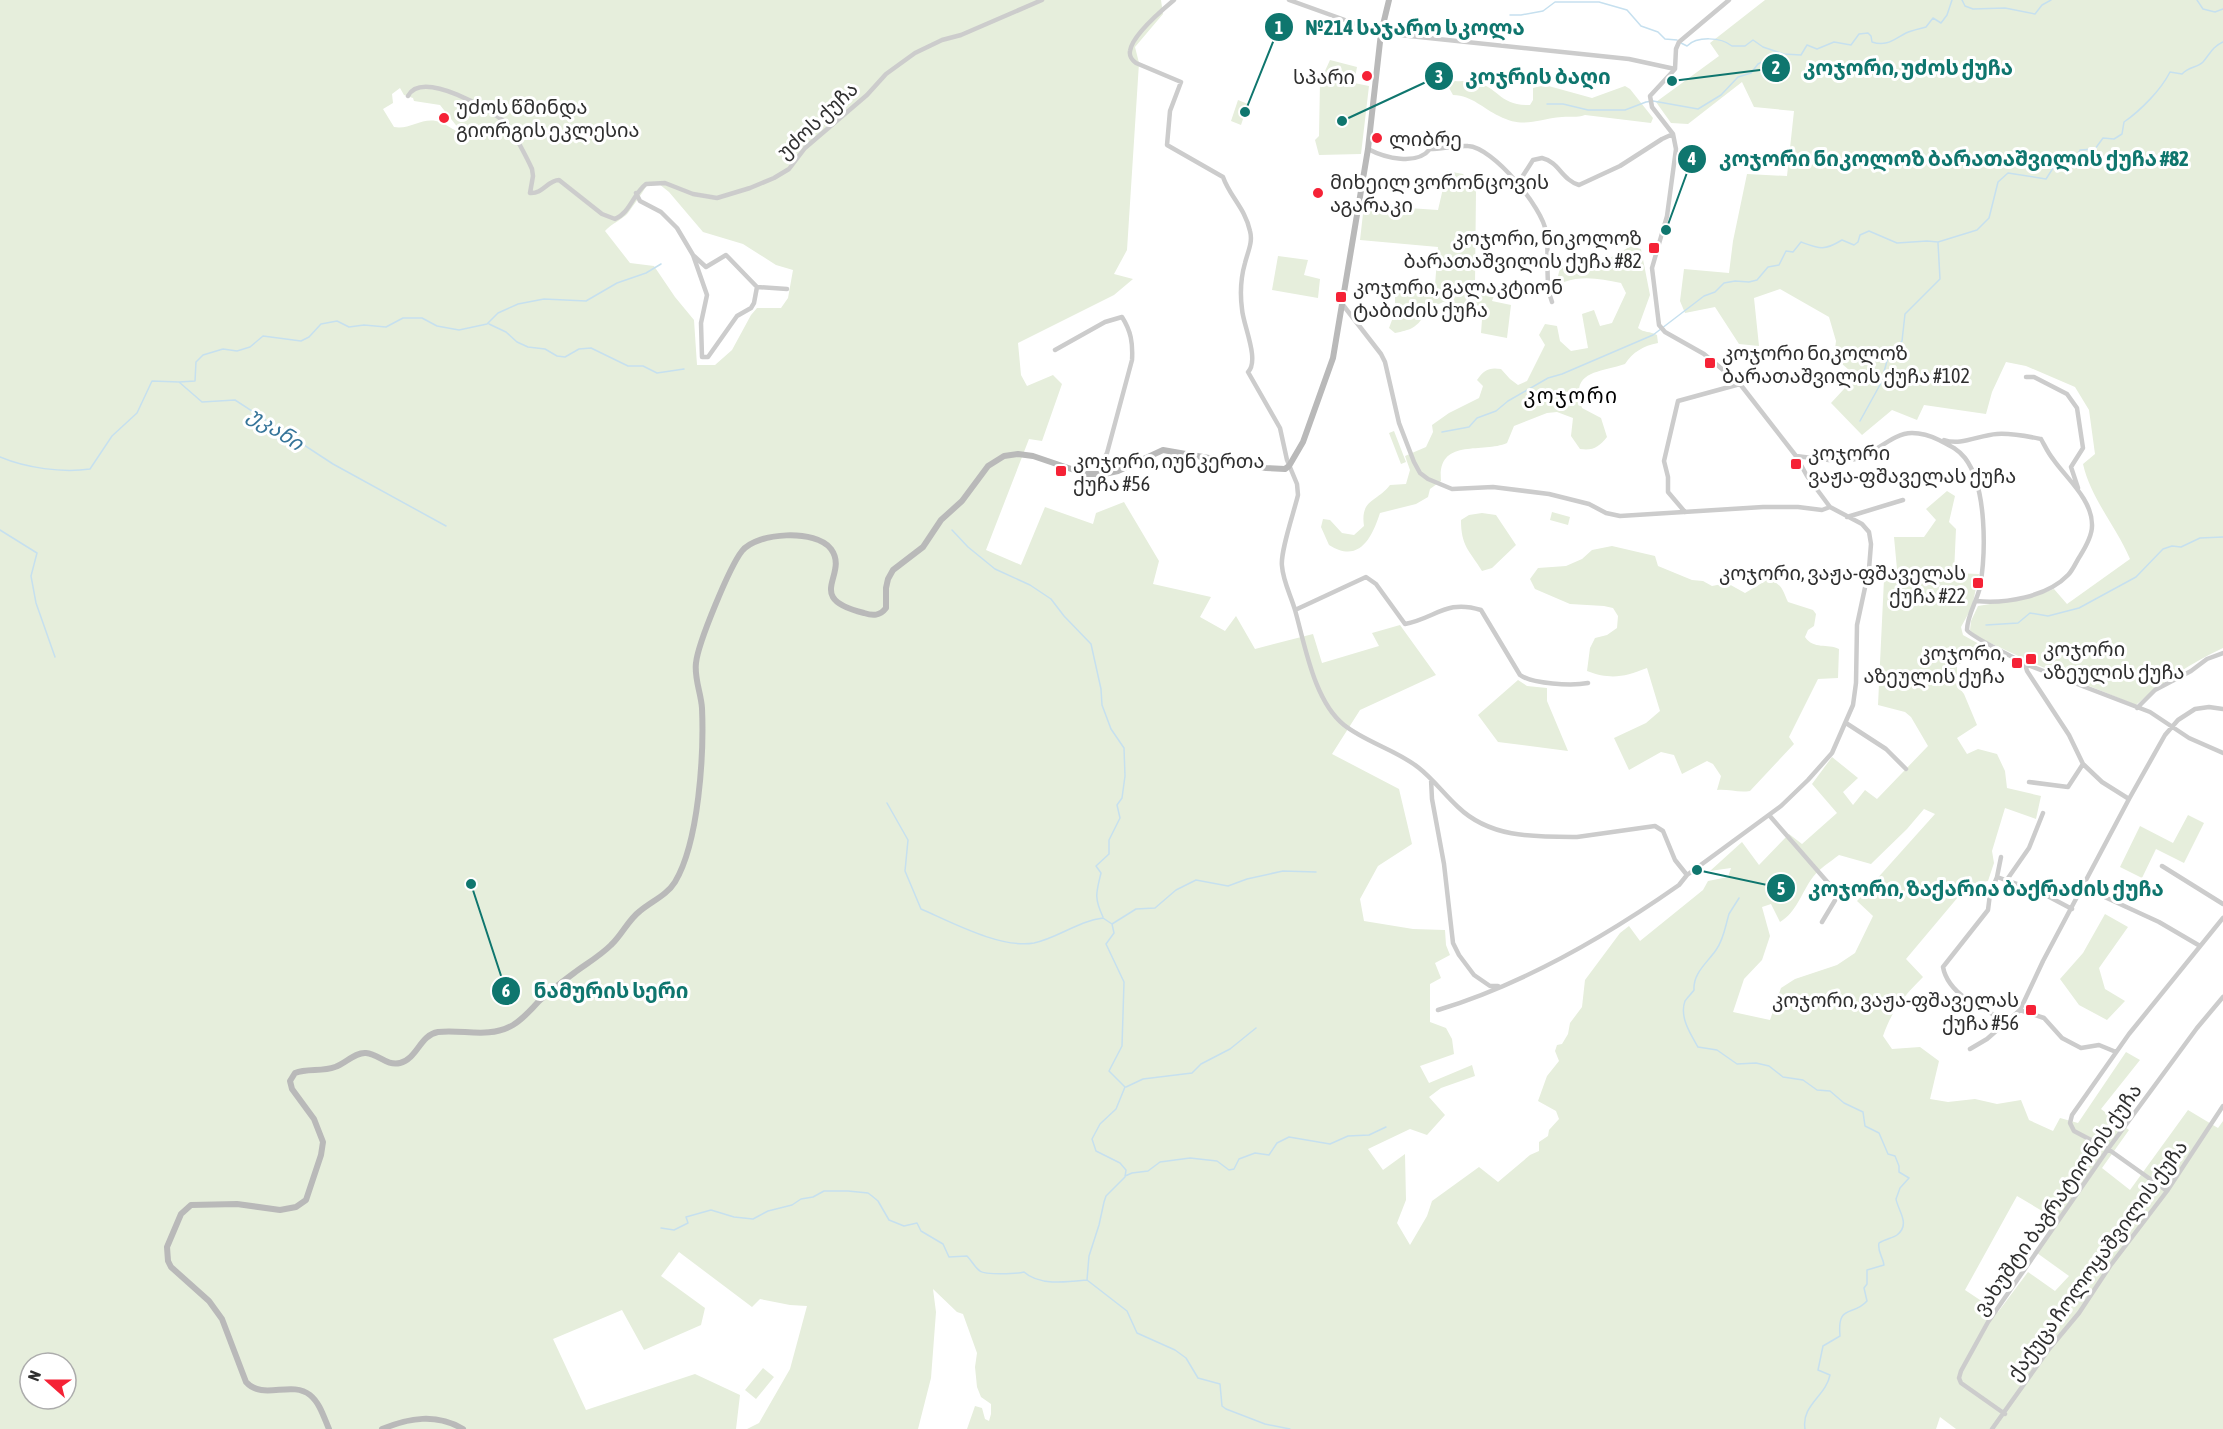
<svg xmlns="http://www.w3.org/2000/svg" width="2223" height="1429" font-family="'Asap Condensed','Noto Sans Georgian',sans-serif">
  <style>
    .green { fill: #e6eedc; fill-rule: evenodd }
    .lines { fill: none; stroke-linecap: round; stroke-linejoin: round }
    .stream { stroke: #c6e0ef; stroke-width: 1.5 }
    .minor { stroke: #ccc; stroke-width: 4.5 }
    .secondary { stroke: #b9b9b9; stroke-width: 6 }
    .poi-dot { fill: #f52236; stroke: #fff; stroke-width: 2 }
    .labels { text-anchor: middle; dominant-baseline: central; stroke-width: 6; stroke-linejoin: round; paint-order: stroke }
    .poi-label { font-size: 20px; fill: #2f2f2f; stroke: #fff; text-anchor: start }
    .street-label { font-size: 20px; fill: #2f2f2f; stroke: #fff }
    .neighbourhood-label { font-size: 21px; letter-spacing: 1.5px; fill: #000; stroke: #fff }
    .water-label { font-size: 21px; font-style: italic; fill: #357499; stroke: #fff }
    .leader { fill: none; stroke: #0f766e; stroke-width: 2 }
    .callout-dot { fill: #0f766e; stroke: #fff; stroke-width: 2 }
    .mark-label { font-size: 18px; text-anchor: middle; font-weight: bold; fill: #fff }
    .callout-label { font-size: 21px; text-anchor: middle; font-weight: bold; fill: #0f766e; stroke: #fff; stroke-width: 6; stroke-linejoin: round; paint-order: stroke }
  </style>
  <rect width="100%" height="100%" fill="#fff"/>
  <!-- green -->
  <path class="green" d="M0,0H1161L1163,14L1135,47L1139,63L1127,250L1114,274L1133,279L1114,295L1018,343L1021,375L1027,386L1053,375L1062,384L1042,441L1029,439L986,550L1021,565L1045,507L1093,524L1096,513L1124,502L1159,561L1153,584L1211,597L1200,617L1225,631L1236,616L1255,649L1313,634L1322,663L1379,646L1372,633L1400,625L1436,675L1360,710L1332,754L1399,789L1412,844L1378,866L1360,899L1364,921L1413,929L1445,930L1446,945L1450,955L1435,963L1441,978L1430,984V1022L1446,1028L1452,1039L1454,1054L1420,1066L1429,1083L1472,1065L1475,1076L1441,1088L1429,1097L1445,1115L1427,1135L1410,1129L1368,1149L1383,1170L1405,1154L1406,1200L1397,1223L1410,1245L1427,1216L1432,1201L1479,1167L1498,1182L1530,1155L1539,1151V1142L1548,1136L1549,1130L1559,1119L1556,1111L1538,1101L1547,1076L1559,1061L1555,1051L1557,1045L1562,1044L1568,1034L1570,1023L1582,1007L1585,980L1620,933L1629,926L1640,941L1703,890L1708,881L1728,877L1731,868L1710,871L1742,842L1759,865L1789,834L1802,844L1837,813L1812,784L1832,757L1858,778L1843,792L1853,805L1865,790L1877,799L1928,746L1911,717L1905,712L1878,705L1884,579L1898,580L1894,537H1924L1936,520L1926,509L1947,491L1955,496L1949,522L1956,529L1954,573L1979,574L1972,607L1961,627L1963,635L1979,644L1971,655L1957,666V685L1964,694L1977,725L1957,738L1967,754L1978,749L1997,754L2005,771L2007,788L2041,796L2036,819L2005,808L1992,851L1994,863L1988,881L1969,884L1906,959L1923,977C1904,996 1892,1010 1883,1036L1892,1049L1920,1047L1939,1061L1930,1099L1948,1102L1975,1099L1997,1104L2021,1100L2029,1120L2053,1131L2060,1118L2078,1123L2126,1052L2140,1060L2101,1109L2129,1130L2102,1168L2130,1190L2188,1110L2218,1128L2223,1121V1429H1956L1940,1417L1936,1429H967L975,1406L982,1408L985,1419L989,1421L991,1414V1404L981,1397L977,1387L975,1367L977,1353L963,1314L957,1312L933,1289L936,1312L931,1378L918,1429H747L759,1423L790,1369L807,1306L790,1305L760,1299L752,1307L679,1252L661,1276L705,1308L701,1325L644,1350L622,1310L553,1339L586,1410L695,1374L740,1395L736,1429H0ZM400,88L404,95L413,98L414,101L440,105L459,129L457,131C451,129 444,122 436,121C421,118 409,130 394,127L383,109L393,103L392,94ZM659,184L669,192L703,232L743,244L776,265L793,270L788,298L781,308H757L751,315L732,350L715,365H697L694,320L675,297L654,266L630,263L605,231C611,224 623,219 628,213C635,203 641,195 647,185ZM1924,809L1935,814L1857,901L1873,916L1855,953L1837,965L1795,979L1781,988L1770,1020L1733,1012L1744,979L1762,960L1770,936L1762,907L1771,904L1780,922C1797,912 1801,893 1813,877C1820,868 1830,862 1839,855L1871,864L1907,829ZM2017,1196L2059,1221L2037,1253L2069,1276L2055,1291L2028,1272L1998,1312L1965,1290ZM30,1363H66V1399H30Z
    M1765,0H2223V648C2191,663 2162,682 2136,705L2040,666L1975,636L1970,630L1971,621L1978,606L2032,597L2054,589L2067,604L2130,559C2116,526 2091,499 2083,464L2095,454L2089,410L2075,387L2026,366L2006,362L1992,392L1986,414L1924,405L1917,420L1892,410L1862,435L1831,403L1856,376L1834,357L1836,341L1829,317L1780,289L1754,298L1759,346L1739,344L1715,307L1685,313L1680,301L1684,269L1729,273L1733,241L1747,174L1787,176L1794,111L1754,107L1742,82L1688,124L1671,123L1656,102L1719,56L1710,43Z
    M1330,60L1357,67L1354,83L1369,86L1361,154L1319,155L1315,140L1319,136L1320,82Z
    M1455,81C1461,82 1469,80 1475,82C1499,87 1499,106 1530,105L1533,100V88L1545,85L1592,98L1625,86L1630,89L1653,118L1651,123L1585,115C1576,118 1571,116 1562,117C1537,119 1524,129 1499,116C1482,108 1473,96 1453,95L1448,86Z
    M1238,100L1248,104L1241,125L1231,121Z
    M1447,171L1463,174L1476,190L1475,285L1495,293L1492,301L1511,305L1507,338L1481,333L1483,306L1443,302L1433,307L1432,315H1424C1417,328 1410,330 1395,333L1389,328L1395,312V296L1398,292L1435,285L1438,247L1360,240L1364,205L1438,210Z
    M1631,246L1641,249L1650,295L1638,328C1644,333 1650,331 1657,335L1658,343C1643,346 1633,352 1625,364C1599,373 1569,370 1582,408L1601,418L1607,437C1599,447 1593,451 1580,449L1571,436L1573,418L1557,412L1547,413L1514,426L1507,443C1482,454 1437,437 1441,481L1430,489L1428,497L1416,504L1380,513C1372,538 1359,564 1329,545L1321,527L1323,519L1330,520L1342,533L1354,535L1364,526C1360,499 1377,502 1390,485L1406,484L1410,470L1405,456L1426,447L1433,432L1432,425L1449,413L1479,398L1483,386L1477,380C1484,370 1489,367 1501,369L1510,379L1518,385L1527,381L1545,345L1539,335L1545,324L1557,326L1560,341L1571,351L1588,348L1582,314L1594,310L1600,326L1612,323L1626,293L1621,283C1601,279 1584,275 1564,282L1558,276L1560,268C1569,265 1573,260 1578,258C1586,255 1598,259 1605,261Z
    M1278,256L1308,260L1304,275L1320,279L1318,298L1272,290Z
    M1394,431L1406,462L1401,464L1389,433Z
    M1552,512L1570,517L1568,525L1550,520Z
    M1482,513L1496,515L1516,545L1492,568L1482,571C1469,550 1461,546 1461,520L1469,515Z
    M1612,546L1655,556L1658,566L1692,580L1703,581L1712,586L1727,583L1745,593L1767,580C1782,583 1782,589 1788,602L1813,610L1816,614L1814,626L1808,630L1805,637C1814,650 1827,643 1839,649L1838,678L1818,679L1789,737L1794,744L1750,791C1738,793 1729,789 1717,790L1721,776L1713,764L1707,761L1682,774L1674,755L1661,752L1629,770L1614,738L1646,723L1660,711L1647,668C1624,677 1611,680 1587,671L1590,648L1595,638L1607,635L1617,628L1618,616L1613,608L1604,606L1570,604L1535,589L1530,579L1538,568L1566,566L1582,559L1592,550Z
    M1518,680L1527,686L1547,688V701L1568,751L1498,742L1478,715Z
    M2188,815L2204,823L2184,863L2156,849L2142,878L2120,867L2140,826L2173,843Z
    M2105,914L2128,927L2099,968L2105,989L2125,1001L2107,1020L2079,1005L2060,979L2083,953Z
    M763,1368L774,1377L756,1399L745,1390Z"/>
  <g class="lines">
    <!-- stream -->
    <path class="stream" d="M1962,0L1965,6L1973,9L2005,8L2035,14L2042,5L2051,0
      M2197,0L2203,9L2215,12L2223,9
      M1510,15H1521L1543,11L1555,2H1599L1627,10L1641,26L1658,32L1665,39L1677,40
      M1681,43L1687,46C1697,36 1721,37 1732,46H1745L1753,40L1763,47L1784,54L1801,55L1807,45L1817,49L1834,42L1851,45L1859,34L1868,33L1871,36L1872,42C1887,47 1894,39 1906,33C1912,30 1919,29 1926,27L1933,18L1941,23L1947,15L1952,0
      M1547,104H1563L1588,110H1625L1646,102L1653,101L1698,109L1721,95L1738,77L1751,73L1758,64L1780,53
      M489,324L506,332L517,342L528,347L545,349L557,356L565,357L579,349L591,348L628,366H643L657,373L684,369
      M179,382L195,381L196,362L203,355L223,349L237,351L250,347L263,336L301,341L309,337L321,324L337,321L349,327L364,325L386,327L403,318H422L437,326L459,330L487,324L498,313L518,304L544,299L586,301L617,283L646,273L661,264
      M1860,421L1881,383L1888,357L1902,341L1905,314L1940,279L1938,243
      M1442,432L1469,427L1477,418L1496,411L1508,401L1548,378L1562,374L1653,335L1704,296L1715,292L1724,283L1735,281L1749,282L1757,280L1768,267L1779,265L1786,251L1793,252L1801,242C1820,249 1824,251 1842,240L1854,245L1858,242L1860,235L1869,231L1897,243L1927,241L1938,242L1977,230L1989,218L1998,182L2008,173L2046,179L2057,162L2071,167L2080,150L2095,149L2103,138L2114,139L2122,134L2124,122C2140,111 2161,90 2170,72L2182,74C2189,66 2197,68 2203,62C2210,54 2212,47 2223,42
      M0,457C26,468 62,473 90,469L112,436L137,413L152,381L179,382L202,402L235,400L333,464L446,526
      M0,530L37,553L31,576L36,603L55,657
      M952,530L968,547L995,569L1030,585L1051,599L1064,616L1091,644L1101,689L1102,705L1111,729L1124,748L1125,776L1122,798L1117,805L1120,818L1109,840V854L1096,866L1101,873C1096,893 1094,898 1103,917
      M1986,625L2018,623L2030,613L2048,616L2079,608L2136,577L2163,549L2172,546L2181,547L2200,538L2223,537
      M887,803L908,840L905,871L921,909C951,922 1001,949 1034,943C1058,938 1078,921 1103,918L1112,924L1114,933L1106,944L1124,982L1122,1046L1109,1071L1125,1087L1116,1109L1100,1124L1092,1139L1096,1151L1120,1163L1126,1170L1125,1177L1106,1196L1104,1202L1099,1225L1089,1256L1087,1280L1127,1311L1137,1333L1175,1350L1186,1358L1198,1378L1220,1384L1222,1406L1226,1409L1265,1424L1290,1429
      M1739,898C1736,903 1732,909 1729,914C1725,927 1724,939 1716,950C1707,963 1693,973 1694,990C1692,993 1687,998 1685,1001C1679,1017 1691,1035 1698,1047L1717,1050L1737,1064L1756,1063L1769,1066L1783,1077L1803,1080L1817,1090L1830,1091L1844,1103L1863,1112L1865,1126L1879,1133L1888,1154L1895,1156L1899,1166V1172L1909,1178L1900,1188L1896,1199C1898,1211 1911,1224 1897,1235C1893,1238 1885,1239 1879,1243C1877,1251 1883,1257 1884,1265L1867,1270V1284L1864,1288L1867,1301C1853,1317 1837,1303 1840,1336L1823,1346L1818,1370L1830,1375C1826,1396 1801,1405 1805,1429
      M1112,924L1136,909L1155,908L1176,890L1196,880L1228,886L1247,879L1283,871L1316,872
      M1126,1087L1143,1079L1192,1073L1201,1064L1230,1049L1256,1028
      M1125,1176L1132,1173L1148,1171L1160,1162L1190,1158L1217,1161L1229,1170L1234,1169L1239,1159L1255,1153L1269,1155L1277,1143L1289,1137L1330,1144L1348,1136L1369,1135L1386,1127
      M661,1228L674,1230L688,1223L686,1217L711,1210L734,1217L753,1219L768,1211L792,1205L801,1199L813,1197L824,1191H848L868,1193L872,1196L878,1201L889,1220L904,1226L917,1223L921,1231L943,1244L949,1257L967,1256C972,1261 975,1268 980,1271C985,1275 1017,1274 1024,1272C1039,1286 1068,1282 1087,1280"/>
    <!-- minor -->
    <path class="minor" d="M1174,0C1162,10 1132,35 1130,51C1129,57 1132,60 1136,63L1181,82L1170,111L1167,145L1223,177C1230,197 1245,208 1250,231C1253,242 1248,251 1245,263C1241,277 1240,294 1242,309C1243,325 1260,360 1248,372L1280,428L1287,460L1297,484L1298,495C1294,512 1280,552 1282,566C1283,581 1291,596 1295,610C1305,645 1314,701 1344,725C1367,743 1397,750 1419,768C1433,779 1444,794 1458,807C1490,838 1534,837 1577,837L1655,826L1663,831L1675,860L1687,875
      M1289,0L1381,33L1591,55L1629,59L1675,69
      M408,96C422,69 492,110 507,124C513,131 528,160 532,169L533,176L530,193C543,194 548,180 559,180L602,214L615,219C630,213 633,194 646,184L665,183L693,194L717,198L750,188L774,178L789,169L805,148L867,95L886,74L915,53L942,40L961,35L1042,0
      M1368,149C1385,158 1417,166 1430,149C1442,149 1456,145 1468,146C1493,147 1543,208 1546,232C1550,255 1544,280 1552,302
      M1517,185L1533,160L1542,158C1559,162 1562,180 1579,185L1620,166L1662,139L1673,134
      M636,193L640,201L661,212L677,228L693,255L707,295L701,323L702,357H708L737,316L751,308L754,303L757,287
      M694,256L706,267L726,255L757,287L787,289
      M1343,305L1381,354L1385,362L1399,423L1414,462L1420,473L1428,479L1452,489L1493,487L1549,494L1589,504L1606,513L1620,516L1763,507H1798L1822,510L1830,507
      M1055,350L1105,322L1122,317C1131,331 1133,343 1132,360L1107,453L1096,475
      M2026,377H2034L2067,394L2077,408L2083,448L2071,467L2078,488
      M1944,440C1961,446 1979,435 1997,434C2012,433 2026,436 2041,439C2045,446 2048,453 2053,459C2066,478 2093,500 2092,526C2092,535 2085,548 2080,556C2076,562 2073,570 2068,575C2047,597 2005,604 1976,601
      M1796,456C1816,458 1839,464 1859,458C1877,452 1893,433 1912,433C1921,433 1931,436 1939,440C1949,445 1958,449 1965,458C1987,487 1986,552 1980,587C1977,601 1967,616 1967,630C1971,637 2014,657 2025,664L2027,671L2069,735L2083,764L2102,782L2129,799
      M1685,512L1668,492V477L1664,461L1678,401L1740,384
      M1847,517L1903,500
      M1295,610L1366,577L1376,584L1405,624C1436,618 1446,599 1481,610L1520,675C1532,684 1572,686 1588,683
      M2025,664L2150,712L2189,738L2223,753
      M2137,708L2155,690L2191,671L2207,659L2223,653
      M1846,723L1886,749L1906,769
      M1431,779L1432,799L1444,864L1453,943L1459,955L1474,975L1490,986H1498
      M2029,782L2068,787L2083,764
      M1769,815L1837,893V897L1822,922
      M2001,857L1997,877L2040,892L2072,909
      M2162,866L2223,904
      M1997,877L1990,894L1988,910L1943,967C1948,995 1984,1010 2007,1021
      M2006,881L2029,848L2043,813
      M2083,887L2159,922L2200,946
      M1438,1010C1524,984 1605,937 1679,885L1687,875L1781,806L1808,780L1832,753L1853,705L1856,683L1857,625L1869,569L1871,544L1869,532L1862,524L1830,507L1807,476L1796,456L1740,384L1704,354L1665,332L1659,325L1652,268L1667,216L1676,149L1673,134L1652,107L1650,96L1675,69L1676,49L1679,42L1729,0
      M2020,1010L2044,1018L2062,1038L2081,1048L2099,1045L2116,1052
      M1970,1049L1987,1039L2020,1010L2043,961L2129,799L2165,735L2178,720L2195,709L2209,707L2223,709
      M2167,1191L2108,1149L2074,1131L2070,1123L2072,1115L2129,1034L2223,918
      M2005,1414L1961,1383L1959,1378L1961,1371L1988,1322L2108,1149L2197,1028L2223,997
      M1992,1429L2049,1349L2079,1313L2110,1266L2167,1191L2223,1106"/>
    <!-- secondary -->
    <path class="secondary" d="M329,1429C324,1418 320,1403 310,1395C291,1380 263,1401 246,1382L222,1319L209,1301L171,1267L168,1261L167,1247L181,1214L191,1205L237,1204L280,1210L296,1207L306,1200L321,1155L323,1142L314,1119L292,1089L290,1081L295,1073C307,1068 322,1072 335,1067C345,1064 355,1052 366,1053C379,1054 386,1066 400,1063C417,1059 420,1035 438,1032C464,1029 488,1039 513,1025C523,1019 531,1010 539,1001C550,991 562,982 574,973C586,964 600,956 611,945C622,935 628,920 640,911C652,901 667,895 675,882C699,842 704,754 702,708C701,693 694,678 696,663C698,643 730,566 742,551C757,532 816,529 831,549C850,575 802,598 864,613C873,616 880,616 886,608V588L888,579L893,570L923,547L941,520L962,501L988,466L1004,456L1018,454L1033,456L1086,474H1104L1118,471L1163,450L1266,468L1285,469L1289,466L1303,442L1333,358L1368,149L1381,33L1389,0
      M382,1429C409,1418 436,1413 463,1429"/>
  </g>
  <!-- markers -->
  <g class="poi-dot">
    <circle cx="1367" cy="76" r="6"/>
    <circle cx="444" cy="118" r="6"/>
    <circle cx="1377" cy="138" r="6"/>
    <circle cx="1318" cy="193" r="6"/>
    <rect x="1648" y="242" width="12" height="12" rx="3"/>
    <rect x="1335" y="291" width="12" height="12" rx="3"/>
    <rect x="1704" y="357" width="12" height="12" rx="3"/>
    <rect x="1790" y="458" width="12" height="12" rx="3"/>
    <rect x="1055" y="465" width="12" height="12" rx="3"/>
    <rect x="1972" y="577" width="12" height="12" rx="3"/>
    <rect x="2025" y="653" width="12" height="12" rx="3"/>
    <rect x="2011" y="657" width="12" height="12" rx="3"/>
    <rect x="2025" y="1004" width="12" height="12" rx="3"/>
  </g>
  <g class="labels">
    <!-- poi labels -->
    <g class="poi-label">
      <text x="1355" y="76" text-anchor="end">სპარი</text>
      <text x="456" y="106">უძოს წმინდა<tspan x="456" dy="23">გიორგის ეკლესია</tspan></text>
      <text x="1389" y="138">ლიბრე</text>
      <text x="1330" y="181">მიხეილ ვორონცოვის<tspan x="1330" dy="23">აგარაკი</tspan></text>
      <text x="1642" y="237" text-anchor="end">კოჯორი, ნიკოლოზ<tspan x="1642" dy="23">ბარათაშვილის ქუჩა #82</tspan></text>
      <text x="1353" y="286">კოჯორი, გალაკტიონ<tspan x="1353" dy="23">ტაბიძის ქუჩა</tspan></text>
      <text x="1722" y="352">კოჯორი ნიკოლოზ<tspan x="1722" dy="23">ბარათაშვილის ქუჩა #102</tspan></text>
      <text x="1808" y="452">კოჯორი<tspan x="1808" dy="23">ვაჟა-ფშაველას ქუჩა</tspan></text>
      <text x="1073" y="460">კოჯორი, იუნკერთა<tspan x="1073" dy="23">ქუჩა #56</tspan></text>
      <text x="1966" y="572" text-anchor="end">კოჯორი, ვაჟა-ფშაველას<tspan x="1966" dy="23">ქუჩა #22</tspan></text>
      <text x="2043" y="648">კოჯორი<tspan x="2043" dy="23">აზეულის ქუჩა</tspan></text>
      <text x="2005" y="652" text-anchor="end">კოჯორი,<tspan x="2005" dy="23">აზეულის ქუჩა</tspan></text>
      <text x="2019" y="999" text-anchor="end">კოჯორი, ვაჟა-ფშაველას<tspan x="2019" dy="23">ქუჩა #56</tspan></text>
    </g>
    <!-- street labels -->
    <g class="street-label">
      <text transform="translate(817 120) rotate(-43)">უძოს ქუჩა</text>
      <text transform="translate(2057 1199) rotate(-55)">ვახუშტი ბაგრატიონის ქუჩა</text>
      <text transform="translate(2097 1260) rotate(-54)">ქაქუცა ჩოლოყაშვილის ქუჩა</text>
    </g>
    <!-- neighbourhood labels -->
    <g class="neighbourhood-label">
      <text x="1571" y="395">კოჯორი</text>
    </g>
    <!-- water labels -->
    <g class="water-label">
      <text transform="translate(276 428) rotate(33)">უკანი</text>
    </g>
  </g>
  <!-- callouts -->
  <path class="leader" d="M1245 112L1279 27M1672 81L1776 68M1342 121L1439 76M1666 230L1692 159M1697 870L1781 888M471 884L506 991"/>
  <g class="callout-dot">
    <circle cx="1245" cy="112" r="6"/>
    <circle cx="1672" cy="81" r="6"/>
    <circle cx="1342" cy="121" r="6"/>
    <circle cx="1666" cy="230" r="6"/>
    <circle cx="1697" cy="870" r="6"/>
    <circle cx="471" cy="884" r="6"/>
    <circle cx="1279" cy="27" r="15"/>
    <circle cx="1776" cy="68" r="15"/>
    <circle cx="1439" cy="76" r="15"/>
    <circle cx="1692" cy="159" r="15"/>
    <circle cx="1781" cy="888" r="15"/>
    <circle cx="506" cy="991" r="15"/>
  </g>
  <g class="mark-label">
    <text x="1279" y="34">1</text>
    <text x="1776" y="74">2</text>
    <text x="1439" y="83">3</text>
    <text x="1692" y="165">4</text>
    <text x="1781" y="895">5</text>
    <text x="506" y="997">6</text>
  </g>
  <g class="callout-label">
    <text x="1415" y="35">№214 საჯარო სკოლა</text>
    <text x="1908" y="75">კოჯორი, უძოს ქუჩა</text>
    <text x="1538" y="84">კოჯრის ბაღი</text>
    <text x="1954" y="166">კოჯორი ნიკოლოზ ბარათაშვილის ქუჩა #82</text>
    <text x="1986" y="896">კოჯორი, ზაქარია ბაქრაძის ქუჩა</text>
    <text x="611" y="998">ნამურის სერი</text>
  </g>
  <!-- north arrow -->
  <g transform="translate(48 1381) rotate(291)"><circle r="28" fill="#ffffff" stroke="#acacac" stroke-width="1.5"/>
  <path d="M0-4.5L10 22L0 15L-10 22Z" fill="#f52236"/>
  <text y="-9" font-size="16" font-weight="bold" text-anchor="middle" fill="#2f2f2f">N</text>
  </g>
</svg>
